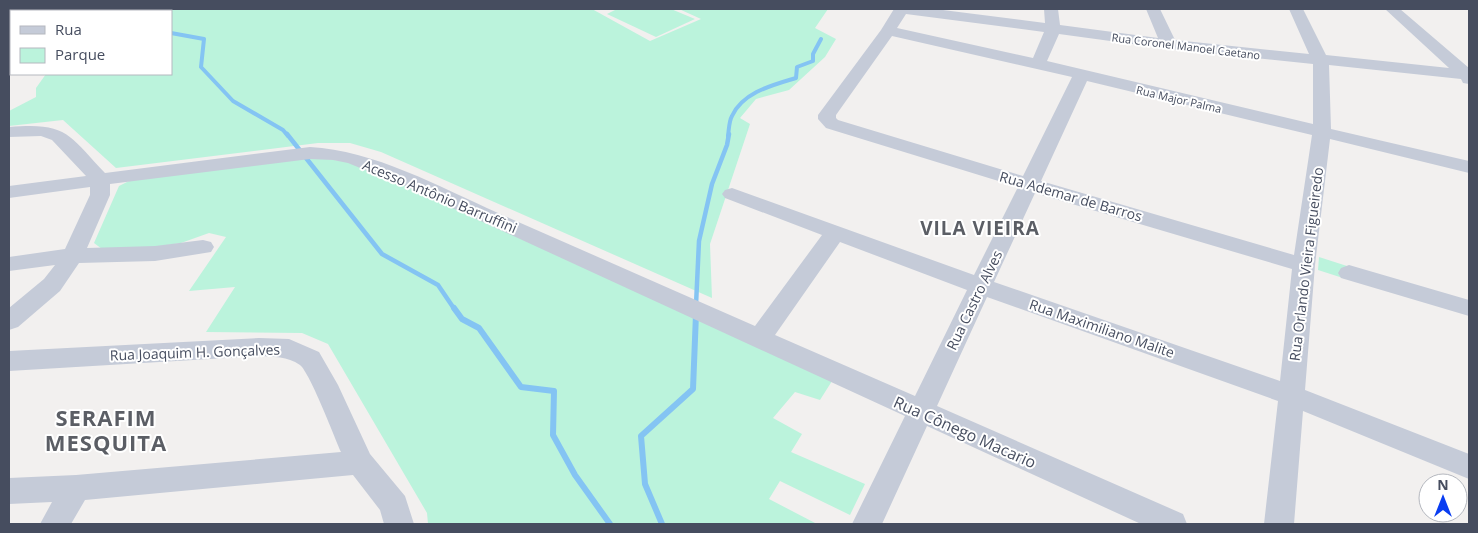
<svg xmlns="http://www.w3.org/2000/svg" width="1478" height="533" font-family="'Open Sans',sans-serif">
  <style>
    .green { fill: #bbf3dc }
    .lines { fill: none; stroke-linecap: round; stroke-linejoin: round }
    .stream-far2 { stroke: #84c4f3; stroke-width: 4 }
    .stream-far1 { stroke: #84c4f3; stroke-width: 4.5 }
    .stream { stroke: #84c4f3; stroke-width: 6 }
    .minor { fill: #c5cbd8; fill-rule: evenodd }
    .labels { text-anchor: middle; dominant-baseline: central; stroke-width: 4; stroke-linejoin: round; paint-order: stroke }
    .far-street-label { font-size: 11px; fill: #464d5f; stroke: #fff }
    .street-label { font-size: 14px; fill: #464d5f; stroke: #fff }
    .near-street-label { font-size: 16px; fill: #464d5f; stroke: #fff }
    .district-label { font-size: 19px; font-weight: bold; letter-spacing: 1px; fill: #5b5e65; stroke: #fff }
    .near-district-label { font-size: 22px; font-weight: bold; letter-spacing: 1px; fill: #5b5e65; stroke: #fff }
  </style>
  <rect width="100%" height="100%" fill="#f2f0ef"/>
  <!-- green -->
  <path class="green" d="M160,9H592L650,41L701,19L679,9H828L815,28L836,39L825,57L789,90L756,99L740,118L750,124L710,244L712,298L381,152L350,143H318L116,168L63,120L9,126V111L36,97V88L46,74H171V11H155Z
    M613,9H671L695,19L656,37L607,14L615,10Z
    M295,159H327L357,163L832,381L820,400L795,392L773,418L802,434L791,452L865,484L850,515L780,481L769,499L817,524H428L427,513L328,344L302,333L206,332L235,287L189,291L226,237L209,233L181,243L154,247L102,249L94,243L119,186L133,179Z
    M1319,257L1347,266L1346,279L1318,270Z"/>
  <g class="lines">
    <!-- stream-far2 -->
    <path class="stream-far2" d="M171,33L204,39L201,67L233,101L283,130L288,136
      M728,136C729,129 729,121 732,116C743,92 773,85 796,78L797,67L813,61V54L821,39"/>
    <!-- stream-far1 -->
    <path class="stream-far1" d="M287,134L382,254L438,285L455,310
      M696,305L699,241L712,184L727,145L729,134"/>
    <!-- stream -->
    <path class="stream" d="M454,308L462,319L479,328L521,387L554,391L553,435L575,475L610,524
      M662,524L645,484L641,436L693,389L696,314"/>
    <!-- minor -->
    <path class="minor" d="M62,9H78L77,11H61Z
      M894,9H935L1045,23L1044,9H1058L1060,25L1158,38L1146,9H1160L1175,40L1309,54L1289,9H1303L1326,55L1449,68L1385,9H1400L1469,68V84L1463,83L1461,79L1329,65L1331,129L1469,161V173L1330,139L1315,265L1305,390L1469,454V479L1303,411L1294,524H1264L1278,401L987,297L937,406L1183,514L1187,524H1141L927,426L882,524H852L905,416L409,188L348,163L333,160L310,159L110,184V195L87,248L155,246L203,240L211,242L214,247L211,252L155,261L79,263L60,291L18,327L9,330V308L44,279L55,265L9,271V257L65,249L90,195V187L9,198V186L86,176L52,140L41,136L9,137V127C67,122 68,134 105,173L310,147C373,150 440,187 498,213C584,251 669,288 755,326L822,235L725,198L722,194L725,190L732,188L974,275L1018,187L826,128L818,119V115L881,30ZM906,14L1044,32L1033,58L897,28ZM1059,34L1169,49L1313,64V124L1047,61ZM892,36L1072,77L1023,176L838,120L836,118V115ZM1087,81L1312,135L1294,255L1041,181ZM1035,193L1292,269L1280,381L994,282ZM840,242L967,290L915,396L775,335Z
      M11,42V53L9,54V43Z
      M1349,265L1469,300V316L1341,278L1338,273L1341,268Z
      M259,338L289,339L319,352L338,385L370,454L405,496L414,524H384L380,510L353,475L85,500L71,524H40L52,502L9,504V478L76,475L341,452C334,436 310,373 300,365C287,356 274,357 259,356L9,371V351Z"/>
  </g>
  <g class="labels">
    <!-- far-street labels -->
    <g class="far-street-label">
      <text transform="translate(1186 46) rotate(7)">Rua Coronel Manoel Caetano</text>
      <text transform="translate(1179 99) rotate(13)">Rua Major Palma</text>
    </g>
    <!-- street labels -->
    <g class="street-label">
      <text transform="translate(440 196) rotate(23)">Acesso Antônio Barruffini</text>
      <text transform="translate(1071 196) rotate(16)">Rua Ademar de Barros</text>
      <text transform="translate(1306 264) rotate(-83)">Rua Orlando Vieira Figueiredo</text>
      <text transform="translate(974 300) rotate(-64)">Rua Castro Alves</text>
      <text transform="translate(1102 328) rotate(19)">Rua Maximiliano Malite</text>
      <text transform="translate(195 352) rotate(-2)">Rua Joaquim H. Gonçalves</text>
    </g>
    <!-- near-street labels -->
    <g class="near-street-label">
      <text transform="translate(965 432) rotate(24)">Rua Cônego Macario</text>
    </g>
    <!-- district labels -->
    <g class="district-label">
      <text x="980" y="228">VILA VIEIRA</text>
    </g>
    <!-- near-district labels -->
    <g class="near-district-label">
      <text x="106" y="417">SERAFIM<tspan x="106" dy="25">MESQUITA</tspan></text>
    </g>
  </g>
  <!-- border -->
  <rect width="1478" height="533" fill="none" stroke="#464d5f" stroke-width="20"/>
  <!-- legend -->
  <rect x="10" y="10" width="162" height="65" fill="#ffffff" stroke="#b5b8bf"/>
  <rect x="20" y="26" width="25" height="8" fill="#c5cbd8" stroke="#b5b8bf"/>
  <text x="55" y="35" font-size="15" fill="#464d5f">Rua</text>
  <rect x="20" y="48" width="25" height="15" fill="#bbf3dc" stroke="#b5b8bf"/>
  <text x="55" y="60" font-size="15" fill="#464d5f">Parque</text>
  <!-- north arrow -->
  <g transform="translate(1443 498)"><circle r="24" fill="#ffffff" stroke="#b5b8bf"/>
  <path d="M0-4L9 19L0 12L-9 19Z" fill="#0a3df1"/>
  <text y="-8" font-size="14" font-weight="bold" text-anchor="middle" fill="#464d5f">N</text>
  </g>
</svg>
